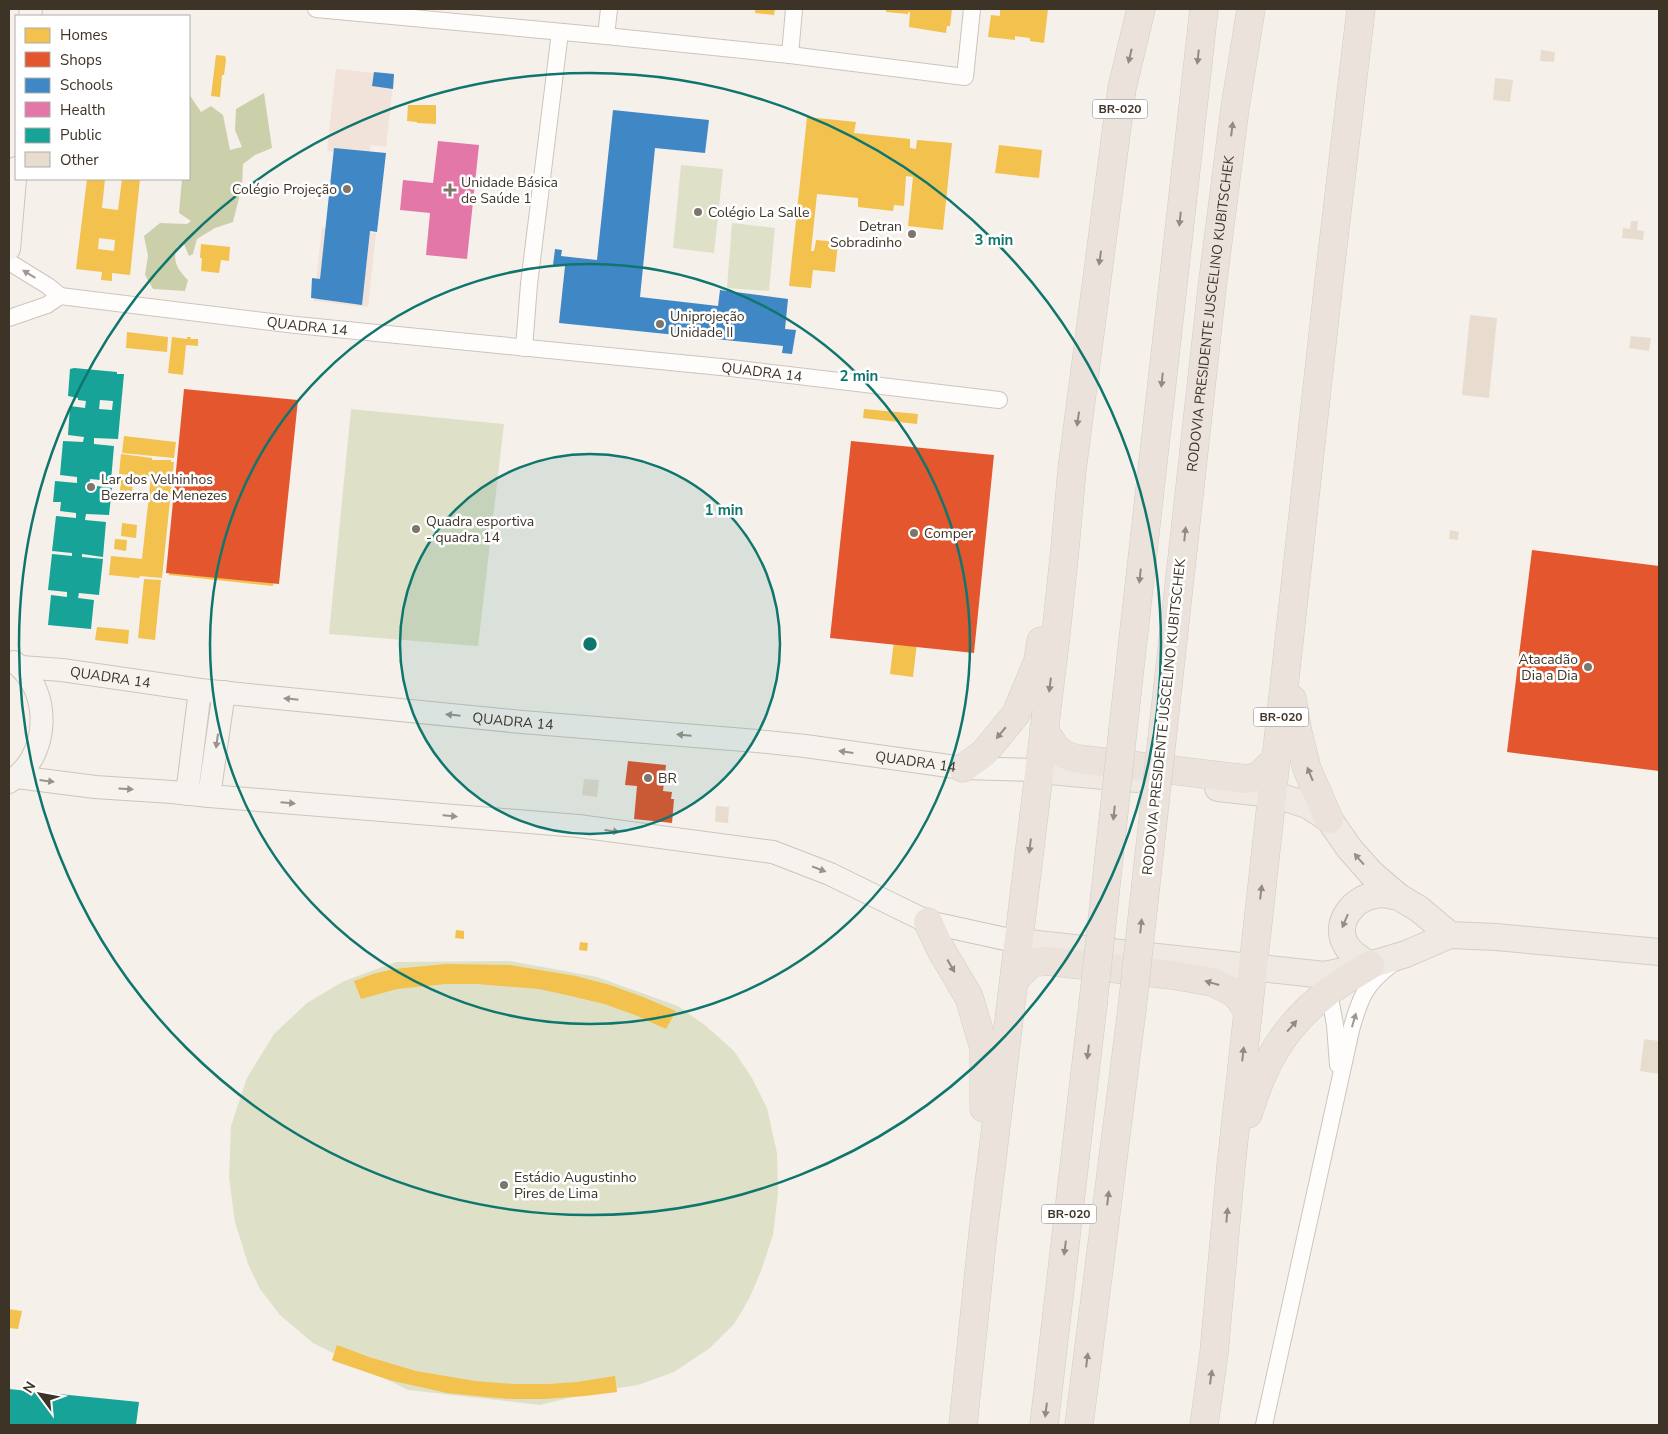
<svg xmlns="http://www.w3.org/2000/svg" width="1668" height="1434" font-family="'Nunito Sans',sans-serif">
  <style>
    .education { fill: #f1e2da }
    .green { fill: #dee1c7 }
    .forest { fill: #cbd0ab }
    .homes { fill: #f2c14e; fill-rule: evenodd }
    .shops { fill: #e4572e }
    .schools { fill: #3f88c5 }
    .health { fill: #e377a8 }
    .public { fill: #17a398; fill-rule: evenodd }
    .building { fill: #e8dccf }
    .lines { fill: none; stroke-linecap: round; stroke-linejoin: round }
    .minor-casing { stroke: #ccc5bc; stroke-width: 18 }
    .secondary-casing { stroke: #ccc5bc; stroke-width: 24 }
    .primary-casing { stroke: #d1cdc8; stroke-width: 28 }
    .trunk-casing { stroke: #d1cdc8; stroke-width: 29 }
    .minor { stroke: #fefdfc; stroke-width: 16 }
    .secondary { stroke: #f6f3ef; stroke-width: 22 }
    .primary { stroke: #efe8e3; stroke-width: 26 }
    .trunk { stroke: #eae2db; stroke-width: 28 }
    .trunk-bridge-casing { stroke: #d1cdc8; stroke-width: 29; stroke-linecap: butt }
    .trunk-bridge { stroke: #eae2db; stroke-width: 28 }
    .oneway { fill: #948a81 }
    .oneway2 { fill: #9e9892 }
    .oneway3 { fill: #9a938b }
    .oneway4 { fill: #968e85 }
    .ring { fill: none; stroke: #0f766e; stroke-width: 2.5 }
    .poi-dot { fill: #7e756b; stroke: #fff; stroke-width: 2 }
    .labels { text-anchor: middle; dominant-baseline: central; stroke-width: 5; stroke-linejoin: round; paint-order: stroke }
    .shield { fill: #fff; stroke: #777068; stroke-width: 1 }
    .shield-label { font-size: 12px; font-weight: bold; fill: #3d3327 }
    .poi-label { font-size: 14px; fill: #3d3327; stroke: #fff; text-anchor: start }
    .street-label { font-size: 14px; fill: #3d3327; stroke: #fff }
    .centre { fill: #0f766e; stroke: #fff; stroke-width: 2.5 }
    .ring-label { font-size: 15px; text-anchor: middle; font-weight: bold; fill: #0f766e; stroke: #fff; stroke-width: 5; stroke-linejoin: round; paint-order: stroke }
  </style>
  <rect width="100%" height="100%" fill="#f6f0ea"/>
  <!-- education -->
  <path class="education" d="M336,69L394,75L386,147L371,145L357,232L376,233L368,307L314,301L322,228L327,229L350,154L327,151Z"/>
  <!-- green -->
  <path class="green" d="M681,165L723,169L714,253L673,248Z
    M732,223L775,228L769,291L727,288Z
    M351,409L504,424L478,646L329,634Z
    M510,961L597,977L678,1006L706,1026L734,1051L752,1078L767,1108L777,1153L778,1193L773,1235L761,1271L749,1299L734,1324L710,1348L674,1372L638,1385L593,1392L540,1405L408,1390L313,1343L280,1315L260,1289L248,1264L235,1222L229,1178L231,1126L247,1078L274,1034L307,1003L344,981L396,962Z"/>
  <!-- forest -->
  <path class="forest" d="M264,93L272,148L255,155L243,164L242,186L233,222L215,228L197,239L193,254L189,256L184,244L177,247C172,262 178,270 188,280L185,291L153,289L145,275L148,256L144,236L160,223L187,224L191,221L179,213L182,179H189V94L201,112L211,106L223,115L230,150L242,147L235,130L236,109Z"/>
  <!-- homes -->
  <path class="homes" d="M755,9H775L774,15L755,13Z
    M886,9H952L950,26H947L946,33L909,27L910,12H908V14L886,12Z
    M1000,9H1048L1044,43L1030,41V38L1015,36V40L988,37L991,15L1000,16Z
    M216,55L225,56L226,60L224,75H222L220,97L211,96Z
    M408,105H436V124L417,123V122L407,121Z
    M807,117L856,122L854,133L910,139V148L916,149L917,140L952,143L943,230L908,226L913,177L906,176L904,206L894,205L893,211L858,207V198L817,194L811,251H814L816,240L838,242L835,272L813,270L811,288L789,286Z
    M999,145L1042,150L1039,178L995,173Z
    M87,179H105L102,208L118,210L122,179H140L130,275L112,273V281L101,280L102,272L76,269ZM99,238L115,240L114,251L98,249Z
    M201,244L230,247L229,261L221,260L219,273L201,271L202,258H200Z
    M127,332L168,337L167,352L126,348Z
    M172,337L187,339V337H191L190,339H198V346L186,345L183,375L168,373Z
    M188,401L291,411L277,552L275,551L276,557L274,563H276L273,586L169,575L172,552L173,553L172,546L174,541H173Z
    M864,409L918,414L917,424L863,418Z
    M124,436L176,442L174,458L122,453Z
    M121,454L152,458V460H171V462H174L162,578L140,576L139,578L109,575L111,556L142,559L151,477L119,474Z
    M121,479L133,480L132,493L120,491Z
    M122,523L137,525L136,538L121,536Z
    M115,539L127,540L126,551L114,549Z
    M144,579L161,580L155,640L138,638Z
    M97,627L129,630L128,644L95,640Z
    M894,640L917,642L913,677L890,674Z
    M456,930L464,931V939L455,938Z
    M580,942L588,943L587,951L579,950Z
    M446,964L510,965L576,976L610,985L643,997L676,1011L666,1029L635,1015L604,1004L571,996L539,989L477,984H446L397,989L361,999L354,981L373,974L394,969Z
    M9,1309L22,1311L18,1329L9,1328Z
    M337,1345L369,1357L416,1371L475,1381L515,1384H548L577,1382L615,1376L617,1392L585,1396L545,1399H508L447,1393L389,1380L334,1361L332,1360Z"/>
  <!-- shops -->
  <path class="shops" d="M184,389L298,400L279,584L166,573Z
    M851,441L994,455L974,653L830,638Z
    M1532,550L1659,566V771L1507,752Z
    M628,761L666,765L663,791L672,792L671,799H674L672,823L634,819L637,786L625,785Z"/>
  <!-- schools -->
  <path class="schools" d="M374,72L394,74L393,89L372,86Z
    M613,110L709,120L705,153L655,148L640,297L718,306L720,290L788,299L785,329L796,330L792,354L782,353L783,346L559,323L565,266L553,265L555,249L562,250L561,256L597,260Z
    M334,148L386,153L377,232L370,231L362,305L311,298L312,278L320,279Z"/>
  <!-- health -->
  <path class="health" d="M438,141L479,145L467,259L426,255L430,213L400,210L403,180L433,183Z"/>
  <!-- public -->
  <path class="public" d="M74,368L117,372V374H124L118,439L94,438V444L114,446L111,481L90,479V485L112,488L109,515L86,514L85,520L106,522L103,557L82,554V557L103,559L99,595L79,593L78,598L94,600L91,629L48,625L51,595L67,597V592L48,590L52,554L72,556V553L52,551L56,516L76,518V513L60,511L61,502H53L55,481L77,483V477L60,475L63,441L83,442L84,437L68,435L70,406L85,408L86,401L78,400V398L68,396L70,369ZM100,400L113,401L112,410L99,409Z
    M9,1389L139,1402L136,1425H9Z"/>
  <!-- building -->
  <path class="building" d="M1541,50L1555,52L1554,62L1540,61Z
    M1495,78L1513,80L1510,102L1493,100Z
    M1631,221H1638L1637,230L1644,231L1643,240L1622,238L1623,228L1630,229Z
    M1470,315L1497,318L1489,398L1462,395Z
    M1631,336L1651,338L1649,351L1629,348Z
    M1450,530L1459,532L1458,540L1449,539Z
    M584,779L599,780L597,797L582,795Z
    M716,806L729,807L728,823L715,822Z
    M1644,1039L1659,1041V1074L1640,1071Z"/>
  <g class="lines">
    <defs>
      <g id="minor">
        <path d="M316,9L606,36L790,55L965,77L972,9"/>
        <path d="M606,36L609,9"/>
        <path d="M790,55L794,9"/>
        <path d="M9,262L48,286L60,296"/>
        <path id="s1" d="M60,296L296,325L731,368L999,400"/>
        <path d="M9,318L47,305L60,296"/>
        <path d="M524,348L529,284L560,32"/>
        <path d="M1328,986L1335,1025L1338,1065"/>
        <path d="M1264,1425L1351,1030C1360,998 1365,984 1392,964"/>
      </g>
      <g id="secondary">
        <path d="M30,16L31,9"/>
        <path d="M9,249L16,168"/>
        <path id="s2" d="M21,667L62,670L200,690L248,695L522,722L757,741L805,746L963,768L1039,770"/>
        <path d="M17,777L95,787L172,792L209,796L578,826L773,852L830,874L928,922L1019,942"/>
        <path d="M9,782C50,758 53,690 14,662"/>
        <path d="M187,794L200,690"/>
        <path d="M209,796L224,692"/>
      </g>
      <path id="primary" d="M1039,770L1137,779
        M1218,788L1272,794L1307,805L1329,819L1349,848L1371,873L1399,897L1419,909L1450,935
        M1019,942L1325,975L1370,965L1406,954L1450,935L1496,937L1659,952
        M1370,965C1362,960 1351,954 1346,945C1333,923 1353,898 1376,895C1383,893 1392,896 1399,897"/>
      <g id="trunk">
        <path d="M1292,699L1298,733L1307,769L1329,819"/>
        <path d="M1044,729C1056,751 1061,757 1086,760L1247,779L1259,776L1276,759"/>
        <path d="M1123,729L1204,9"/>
        <path id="s3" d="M1162,739L1212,288L1235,108L1251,9"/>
        <path d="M963,768L984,753L1016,714L1038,661L1041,641"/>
        <path d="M928,922L940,948L969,997L984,1048V1108"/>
        <path d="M1014,980L1031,963L1046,961L1172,975L1212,982L1233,992L1240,999L1248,1012"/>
        <path d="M1248,1114C1264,1062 1284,1026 1328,992C1341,982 1356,974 1370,965"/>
        <path d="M963,1425L983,1233L1056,634L1065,548L1072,470L1122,88L1141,9"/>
        <path d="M1044,1425L1093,1004"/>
        <path d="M1079,1425L1132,1009"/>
        <path d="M1204,1425L1214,1353L1231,1166L1253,967L1330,271L1361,9"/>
      </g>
    </defs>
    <!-- minor casing -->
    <use href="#minor" class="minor-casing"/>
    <!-- secondary casing -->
    <use href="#secondary" class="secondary-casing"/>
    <!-- primary casing -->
    <use href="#primary" class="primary-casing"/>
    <!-- trunk casing -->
    <use href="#trunk" class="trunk-casing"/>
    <!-- minor -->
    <use href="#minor" class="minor"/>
    <!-- secondary -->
    <use href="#secondary" class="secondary"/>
    <!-- primary -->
    <use href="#primary" class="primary"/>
    <!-- trunk -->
    <use href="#trunk" class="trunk"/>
    <defs>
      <path id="trunk-bridge" d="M1093,1004L1123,729
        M1132,1009L1162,739"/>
    </defs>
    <!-- trunk-bridge casing -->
    <use href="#trunk-bridge" class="trunk-bridge-casing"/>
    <!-- trunk-bridge -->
    <use href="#trunk-bridge" class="trunk-bridge"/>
  </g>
  <!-- one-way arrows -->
  <defs><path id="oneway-solid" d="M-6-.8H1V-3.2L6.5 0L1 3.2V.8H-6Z" transform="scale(1.25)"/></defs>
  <g class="oneway">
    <use href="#oneway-solid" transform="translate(1130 56) rotate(103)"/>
    <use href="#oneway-solid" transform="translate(1198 57) rotate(96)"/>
    <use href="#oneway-solid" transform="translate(1232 129) rotate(-83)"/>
    <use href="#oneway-solid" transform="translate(1180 219) rotate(96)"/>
    <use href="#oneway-solid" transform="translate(1100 258) rotate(98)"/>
    <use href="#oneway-solid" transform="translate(1162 380) rotate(96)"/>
    <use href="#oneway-solid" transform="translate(1078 419) rotate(98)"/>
    <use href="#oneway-solid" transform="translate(1185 534) rotate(-84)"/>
    <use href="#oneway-solid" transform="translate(1140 576) rotate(96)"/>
    <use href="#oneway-solid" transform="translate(1050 685) rotate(97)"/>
    <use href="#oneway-solid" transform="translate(1001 733) rotate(130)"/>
    <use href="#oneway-solid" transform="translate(1310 774) rotate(-112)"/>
    <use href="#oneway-solid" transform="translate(1114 813) rotate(96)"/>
    <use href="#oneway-solid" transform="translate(1030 846) rotate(97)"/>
    <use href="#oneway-solid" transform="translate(1261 892) rotate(-83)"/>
    <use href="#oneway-solid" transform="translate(1141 926) rotate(-84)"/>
    <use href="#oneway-solid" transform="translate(951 966) rotate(60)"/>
    <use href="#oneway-solid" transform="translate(1212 983) rotate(-164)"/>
    <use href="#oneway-solid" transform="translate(1292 1026) rotate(-49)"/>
    <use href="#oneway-solid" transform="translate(1088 1052) rotate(97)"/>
    <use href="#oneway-solid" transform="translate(1243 1054) rotate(-84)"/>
    <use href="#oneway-solid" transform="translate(1108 1198) rotate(-83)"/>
    <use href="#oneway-solid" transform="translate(1227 1215) rotate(-85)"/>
    <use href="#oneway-solid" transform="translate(1065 1248) rotate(97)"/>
    <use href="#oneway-solid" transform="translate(1087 1360) rotate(-83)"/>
    <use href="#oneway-solid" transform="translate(1211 1377) rotate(-82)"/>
    <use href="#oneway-solid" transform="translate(1046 1410) rotate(97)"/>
  </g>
  <g class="oneway2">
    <use href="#oneway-solid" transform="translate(29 274) rotate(-149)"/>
    <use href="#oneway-solid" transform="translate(1354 1020) rotate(-74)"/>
  </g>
  <g class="oneway3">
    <use href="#oneway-solid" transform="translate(291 699) rotate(-174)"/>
    <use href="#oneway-solid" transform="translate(453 715) rotate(-174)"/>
    <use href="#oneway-solid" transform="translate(684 735) rotate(-175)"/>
    <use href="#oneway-solid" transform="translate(217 741) rotate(98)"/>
    <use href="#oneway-solid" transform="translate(846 752) rotate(-172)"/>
    <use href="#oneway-solid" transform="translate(47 781) rotate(7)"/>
    <use href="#oneway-solid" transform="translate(126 789) rotate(4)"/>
    <use href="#oneway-solid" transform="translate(288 803) rotate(5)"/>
    <use href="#oneway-solid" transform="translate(450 816) rotate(5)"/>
    <use href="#oneway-solid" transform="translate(612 831) rotate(8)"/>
    <use href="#oneway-solid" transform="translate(819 869) rotate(21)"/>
  </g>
  <g class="oneway4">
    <use href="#oneway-solid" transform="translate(1359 859) rotate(-131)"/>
    <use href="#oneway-solid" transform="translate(1345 921) rotate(113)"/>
  </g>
  <!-- distance rings -->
  <circle cx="590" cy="644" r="190" fill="#0f766e" fill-opacity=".12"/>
  <g class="ring">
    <circle cx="590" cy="644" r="190"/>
    <circle cx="590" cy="644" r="380"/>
    <circle cx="590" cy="644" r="571"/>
  </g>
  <!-- markers -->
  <g class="poi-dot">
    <circle cx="347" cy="189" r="5"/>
    <path d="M447.5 182.5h5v5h5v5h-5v5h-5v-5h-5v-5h5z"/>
    <circle cx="698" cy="212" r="5"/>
    <circle cx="912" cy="234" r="5"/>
    <circle cx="660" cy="324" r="5"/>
    <circle cx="91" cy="487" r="5"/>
    <circle cx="416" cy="529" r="5"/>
    <circle cx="914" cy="533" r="5"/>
    <circle cx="1588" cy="667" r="5"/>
    <circle cx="648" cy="778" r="5"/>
    <circle cx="504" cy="1185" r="5"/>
  </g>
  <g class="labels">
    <!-- shield labels -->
    <g class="shield">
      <rect x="1092.5" y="99.5" width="55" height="19" rx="4"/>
      <rect x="1253.5" y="707.5" width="55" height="19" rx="4"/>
      <rect x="1041.5" y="1204.5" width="55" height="19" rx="4"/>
    </g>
    <g class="shield-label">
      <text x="1120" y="109">BR-020</text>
      <text x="1281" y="717">BR-020</text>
      <text x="1069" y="1214">BR-020</text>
    </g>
    <!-- poi labels -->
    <g class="poi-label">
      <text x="461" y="182">Unidade Básica<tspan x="461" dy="16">de Saúde 1</tspan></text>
      <text x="337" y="189" text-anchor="end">Colégio Projeção</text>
      <text x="708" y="212">Colégio La Salle</text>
      <text x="902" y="226" text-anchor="end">Detran<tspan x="902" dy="16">Sobradinho</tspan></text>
      <text x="670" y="316">Uniprojeção<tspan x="670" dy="16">Unidade II</tspan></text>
      <text x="101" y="479">Lar dos Velhinhos<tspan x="101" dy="16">Bezerra de Menezes</tspan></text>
      <text x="426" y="521">Quadra esportiva<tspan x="426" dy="16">- quadra 14</tspan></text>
      <text x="924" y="533">Comper</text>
      <text x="1578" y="659" text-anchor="end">Atacadão<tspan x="1578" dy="16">Dia a Dia</tspan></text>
      <text x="658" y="778">BR</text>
      <text x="514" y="1177">Estádio Augustinho<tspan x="514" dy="16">Pires de Lima</tspan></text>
    </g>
    <!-- street labels -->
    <g class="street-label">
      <text stroke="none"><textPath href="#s3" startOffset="428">RODOVIA PRESIDENTE JUSCELINO KUBITSCHEK</textPath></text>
      <text stroke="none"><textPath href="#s1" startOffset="249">QUADRA 14</textPath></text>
      <text stroke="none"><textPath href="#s1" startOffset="706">QUADRA 14</textPath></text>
      <text stroke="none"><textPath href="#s2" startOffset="90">QUADRA 14</textPath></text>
      <text transform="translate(1164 717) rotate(-84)">RODOVIA PRESIDENTE JUSCELINO KUBITSCHEK</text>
      <text stroke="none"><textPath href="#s2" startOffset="495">QUADRA 14</textPath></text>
      <text stroke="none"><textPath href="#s2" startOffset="900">QUADRA 14</textPath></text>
    </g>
  </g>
  <circle cx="590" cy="644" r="8" class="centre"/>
  <g class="ring-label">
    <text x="994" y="245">3 min</text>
    <text x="859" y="381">2 min</text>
    <text x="724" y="515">1 min</text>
  </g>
  <!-- border -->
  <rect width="1668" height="1434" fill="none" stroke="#3d3327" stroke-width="20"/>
  <!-- legend -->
  <rect x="15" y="15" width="175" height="165" fill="#ffffff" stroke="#b1ada9"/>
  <rect x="25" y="28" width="25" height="15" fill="#f2c14e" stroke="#b1ada9"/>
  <text x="60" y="40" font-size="15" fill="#3d3327">Homes</text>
  <rect x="25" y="52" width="25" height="15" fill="#e4572e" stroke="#b1ada9"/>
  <text x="60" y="65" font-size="15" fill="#3d3327">Shops</text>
  <rect x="25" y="78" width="25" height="15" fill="#3f88c5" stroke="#b1ada9"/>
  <text x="60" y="90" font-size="15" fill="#3d3327">Schools</text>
  <rect x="25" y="102" width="25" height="15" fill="#e377a8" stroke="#b1ada9"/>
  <text x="60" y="115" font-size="15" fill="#3d3327">Health</text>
  <rect x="25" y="128" width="25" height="15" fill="#17a398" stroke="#b1ada9"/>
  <text x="60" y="140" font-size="15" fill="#3d3327">Public</text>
  <rect x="25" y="152" width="25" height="15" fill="#e8dccf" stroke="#b1ada9"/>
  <text x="60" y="165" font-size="15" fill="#3d3327">Other</text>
  <!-- north arrow -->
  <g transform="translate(40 1394) rotate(302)" stroke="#ffffff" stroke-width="4" paint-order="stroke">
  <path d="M0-4L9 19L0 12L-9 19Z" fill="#3d3327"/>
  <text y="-8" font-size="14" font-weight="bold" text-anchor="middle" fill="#3d3327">N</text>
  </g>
</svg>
